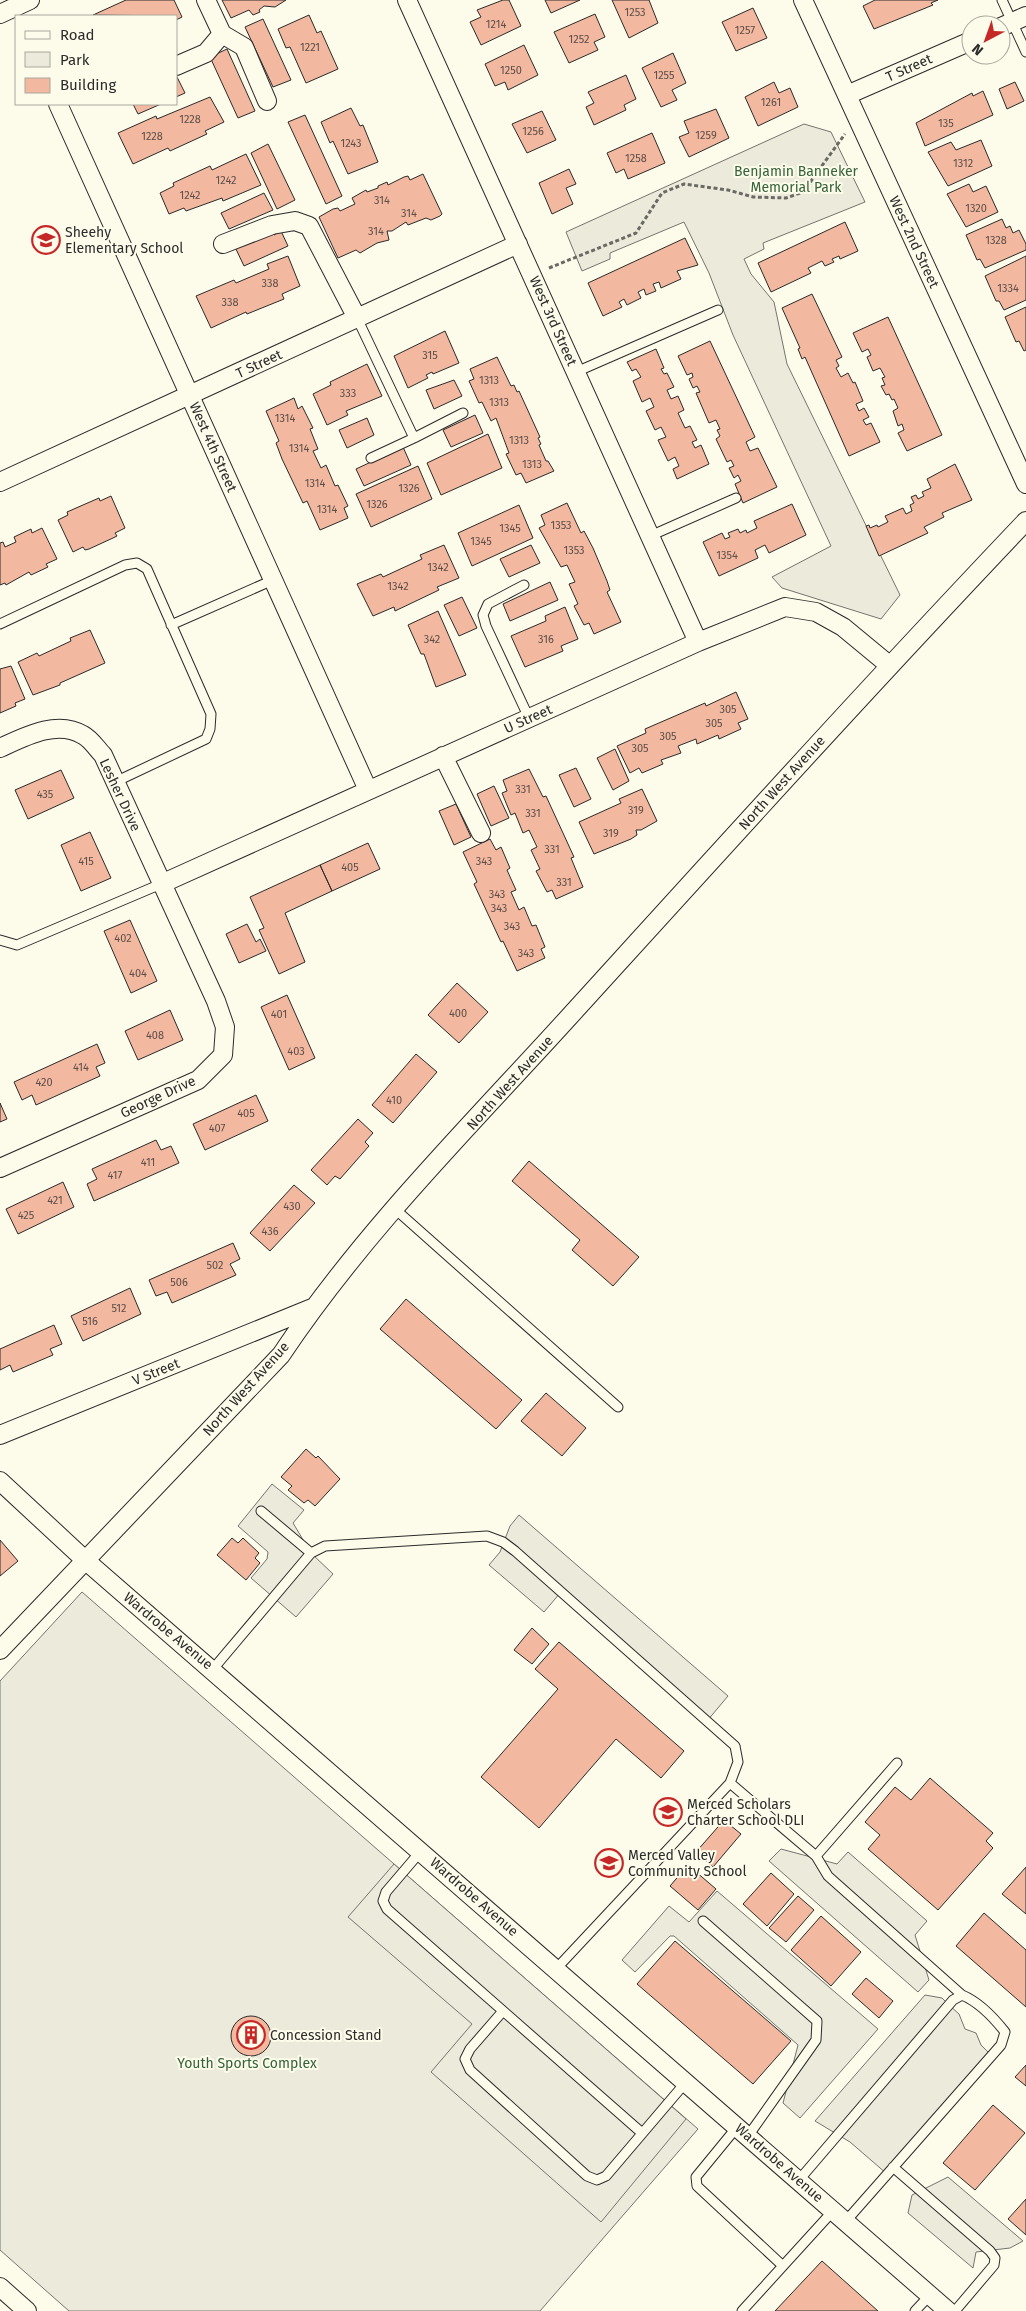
<svg xmlns="http://www.w3.org/2000/svg" width="1026" height="2311" font-family="'Fira Sans',sans-serif">
  <style>
    .green { fill: #ecebdb; stroke: #74746e }
    .parking { fill: #eceadb; stroke: #74746e }
    .building { fill: #f2b8a0; stroke: #2b2b2b }
    .lines { fill: none; stroke-linecap: round; stroke-linejoin: round }
    .lane-casing { stroke: #2b2b2b; stroke-width: 11 }
    .street-casing { stroke: #2b2b2b; stroke-width: 20 }
    .path { stroke: #6a6964; stroke-width: 3; stroke-dasharray: 4 2.5; stroke-linecap: butt }
    .lane { stroke: #fdfbea; stroke-width: 9 }
    .street { stroke: #fdfbea; stroke-width: 18 }
    .labels { text-anchor: middle; dominant-baseline: central; stroke-width: 4; stroke-linejoin: round; paint-order: stroke }
    .number-label { font-size: 11px; fill: #5d4e48 }
    .street-label { font-size: 14px; fill: #2b2b2b; stroke: #fdfbea }
    .park-label { font-size: 14px; fill: #34623c; stroke: #fdfbea }
    .poi-label { font-size: 14px; fill: #2b2b2b; stroke: #fdfbea; text-anchor: start }
  </style>
  <rect width="100%" height="100%" fill="#fdfbea"/>
  <!-- green -->
  <path class="green" d="M804,124L831,132L865,202L763,243L764,249L744,259L751,274L774,302L787,364L900,595L881,619L782,588L772,577L831,546L733,335L709,273L684,222L610,253V259L582,271L566,232Z
    M82,1592L698,2129L540,2311H69L0,2250V1681Z"/>
  <!-- parking -->
  <path class="parking" d="M272,1484L304,1510L293,1523L311,1553L333,1574L296,1617L251,1578L267,1559L268,1552L238,1526Z
    M519,1515L728,1696L707,1721L561,1592L544,1612L489,1565L500,1552L510,1526Z
    M781,1849L837,1864L848,1852L927,1921L915,1935L929,1980L918,1992L769,1861Z
    M394,1864L686,2119L601,2222L431,2072L472,2024L348,1917Z
    M717,1891L878,2029L800,2118L783,2103L798,2045L674,1936H670L635,1972L622,1960L669,1906L689,1922Z
    M925,1995L942,1998L949,2005L959,2014L965,2029L976,2033L981,2045L991,2055L887,2174L850,2142L815,2121Z
    M948,2177L1023,2241L1010,2248L976,2252L973,2268L908,2213L912,2195Z"/>
  <!-- building -->
  <path class="building" d="M126,0H174L182,17L176,20V16L93,15Z
    M222,0H286L275,7L264,6L259,10L260,12L253,15L249,10L231,18Z
    M503,0H509L521,26L481,45L470,22L481,17L477,10Z
    M545,0H580L551,13Z
    M612,0H649L658,23L629,38Z
    M875,0H938L931,3L933,5L874,29L863,6Z
    M753,8L767,38L736,51L722,22Z
    M595,14L605,37L594,42L598,50L569,63L554,32Z
    M309,15L317,33L321,31L338,69L306,83L290,47L286,48L278,29Z
    M263,19L291,80L273,87L245,27Z
    M524,45L538,75L508,90L505,82L495,86L485,64Z
    M227,49L255,111L238,118L210,57Z
    M673,53L686,83L672,90L677,100L661,107L642,68Z
    M176,75L185,93L176,97Z
    M626,75L636,99L624,105L626,110L594,125L586,107L594,103L588,92Z
    M774,82L779,93L790,88L798,107L758,126L745,97Z
    M1015,82L1024,101L1007,109L999,89Z
    M983,91L993,115L925,146L916,123L972,93L973,96Z
    M210,97L224,122L205,131L207,134L170,151L168,148L133,164L118,133L156,116L157,119Z
    M133,104H161L138,114Z
    M351,108L360,126L363,125L378,162L348,174L333,141L330,143L321,122Z
    M716,109L729,138L689,157L679,137L689,133L684,121Z
    M542,111L556,140L527,153L512,124Z
    M305,115L342,196L326,204L288,122Z
    M652,133L665,163L628,179L624,169L616,173L607,153Z
    M981,140L992,166L948,186L928,152L951,142L956,150Z
    M268,144L295,200L277,209L251,153Z
    M246,154L261,185L223,201L222,198L186,211L184,208L169,214L160,193L174,186L173,183L210,166L212,170Z
    M569,169L576,184L566,188L573,204L552,214L539,183Z
    M423,174L442,214L440,216L431,220L426,218L408,225L406,222L392,231H387L389,240L377,243L360,253L356,250L338,258L319,217L333,209L338,208L340,211L355,204L352,198L366,190L367,192L378,188V186L387,182L388,185L404,177L408,176L410,180Z
    M969,184L973,192L986,186L998,212L966,227L947,194Z
    M264,193L273,210L229,229L221,213Z
    M1002,219L1006,228L1010,226L1013,233L1019,230L1026,244V250L985,268L980,259L977,260L966,235Z
    M845,222L858,251L840,259L839,256L832,259L834,262L825,266L822,261L808,268L811,273L771,292L758,263Z
    M272,231L274,235L281,231L288,246L244,266L235,247Z
    M685,238L698,265L677,271L681,279L661,288L659,282L653,284L656,291L646,295L644,289L638,292L641,298L627,305L624,299L619,302L622,307L603,316L588,283Z
    M288,256L300,286L282,294L284,299L247,314L246,312L211,328L196,296L234,280L236,283L269,269L267,264Z
    M1026,256V300L1004,310L999,301H996L985,276Z
    M812,294L842,357L836,360L839,366L836,368L841,377L848,373L853,383L855,382L863,401L856,404L859,411L864,408L869,417L863,420L866,425L871,423L880,442L849,456L805,357L802,359L798,349L800,348L782,308Z
    M1026,307V350L1024,351L1019,341L1016,342L1005,317Z
    M888,317L942,435L907,451L898,433L904,430L902,424L898,426L893,411L898,408L894,399L892,400L889,394L886,395L881,386L885,385L882,378L885,377L880,368L873,371L867,357L871,355L868,349L862,352L853,333Z
    M445,331L459,363L433,374L432,372L426,375L428,378L408,388L394,356Z
    M710,341L755,437L746,442L750,451L758,448L777,487L743,503L735,484L741,481L738,475L734,478L729,468L734,466L731,460L727,462L716,439L720,436L717,430L720,429L716,420L709,423L696,393L700,392L697,386L693,388L689,379L693,377L692,373L687,375L678,356Z
    M656,349L664,368L661,369L664,374L667,373L674,387L667,390L671,399L678,396L684,410L678,413L685,428L690,426L697,440L692,442L695,448L701,445L709,464L677,479L673,469L679,466L675,457L668,461L658,440L666,437L661,427L655,430L646,411L654,407L650,398L642,402L633,381L641,377L636,369L632,371L627,362Z
    M497,357L511,386L514,385L517,392L519,391L540,437L538,438L541,444L539,445L546,461H548L554,471L526,483L521,473L516,475L506,454L509,453L496,418L491,421L482,402L479,403L469,381L474,379L470,369Z
    M367,364L382,396L346,411L348,415L327,425L313,394L331,385L330,382Z
    M454,380L462,396L434,409L426,390Z
    M294,398L298,409L302,406L313,428L310,429L318,449L313,451L321,468L326,465L335,486L338,485L348,506L344,508L348,518L320,530L307,501L303,503L282,459L276,443L279,441L266,411Z
    M475,415L483,433L451,447L443,430Z
    M367,418L374,435L347,448L339,430Z
    M488,434L502,468L441,495L427,463Z
    M403,447L411,465L364,486L356,469Z
    M955,464L972,500L942,513L944,517L924,527L928,533L879,556L866,526L869,525L870,528L877,525L878,527L888,522L885,516L903,508L906,514L912,511L910,505L914,503L911,497L916,495L918,499L924,496L922,492L931,488L927,479Z
    M418,466L432,499L371,527L356,494Z
    M111,496L125,528L115,533L117,536L113,538L89,549L85,550L83,547L73,552L58,520L68,515L67,512L99,498L100,501Z
    M567,503L581,533L584,531L593,548L607,581L610,590L607,592L621,622L594,634L589,623L584,625L574,606L578,604L569,584L575,582L567,565L561,567L539,528L545,525L541,515Z
    M792,504L806,535L769,553L765,545L755,550L758,558L719,576L703,542L722,533L725,539L730,537L728,533L738,529L740,533L746,530L747,533L757,528L754,521Z
    M519,505L533,538L472,566L458,533Z
    M42,528L57,559L46,564L48,567L31,575L29,572L6,585L5,583L0,585V543L3,542L5,547L16,542L14,537L31,529L32,533Z
    M444,545L459,578L437,587L439,590L395,611L394,607L373,616L357,584L381,574L383,577L422,559L420,555Z
    M531,545L540,563L509,577L500,559Z
    M550,582L558,600L510,621L503,604Z
    M462,597L477,628L459,636L444,605Z
    M565,607L578,639L561,646L563,651L525,667L511,636L546,621L545,616Z
    M438,611L466,675L436,687L424,654H421L408,625Z
    M90,630L105,663L60,683V685L33,695L18,662L37,653L39,656L71,641L70,638Z
    M11,666L25,699L15,703L16,706L0,713V669Z
    M736,692L748,719L738,723L741,729L719,739L718,735L697,744L696,739L678,746L681,753L661,760L663,764L642,773L639,768L630,773L617,746L646,733L645,729L705,703L706,706Z
    M615,749L629,781L613,790L597,758Z
    M576,768L591,799L574,807L559,775Z
    M529,769L543,797L546,796L574,857L571,858L583,887L556,899L552,890L547,892L536,871L540,869L531,850L537,847L529,830L523,833L515,813L511,815L502,793L507,791L503,780Z
    M61,770L74,798L28,819L15,790Z
    M494,786L509,818L491,826L477,794Z
    M642,789L657,821L641,830H636L637,835L631,839L594,854L579,822L621,803L619,799Z
    M456,804L471,837L454,845L439,811Z
    M90,832L111,878L81,891L61,845Z
    M490,839L496,850L501,847L510,868L507,870L516,890L511,892L519,910L524,907L532,926L536,925L545,947L541,949L545,958L517,971L503,941L501,942L474,884L477,882L463,852Z
    M368,843L380,869L332,891L320,865Z
    M320,865L332,891L285,913L305,962L279,974L259,930L264,928L250,897Z
    M130,920L157,981L131,993L104,931Z
    M247,924L256,942L260,939L266,951L239,963L226,934Z
    M457,983L488,1012L459,1043L428,1015Z
    M287,995L315,1058L289,1070L261,1007Z
    M170,1010L183,1040L138,1060L125,1031Z
    M97,1044L105,1063L96,1067L100,1076L36,1105L32,1095L22,1100L14,1082Z
    M416,1054L437,1072L393,1123L372,1105Z
    M256,1095L268,1121L205,1150L193,1124Z
    M0,1103L7,1119L0,1122Z
    M358,1119L373,1133L365,1142L369,1146L340,1179L335,1176L327,1185L311,1170Z
    M156,1140L161,1150L171,1146L179,1163L94,1201L87,1184L97,1179L92,1169Z
    M529,1161L639,1257L613,1286L572,1250L580,1240L512,1181Z
    M63,1182L74,1207L18,1234L6,1209Z
    M294,1185L315,1203L270,1251L250,1233Z
    M233,1243L240,1259L230,1264L236,1275L172,1303L167,1292L156,1296L149,1280Z
    M130,1288L141,1314L83,1341L71,1316Z
    M406,1299L522,1400L496,1429L380,1329Z
    M54,1325L62,1344L50,1349L53,1355L13,1372L10,1365L0,1370V1349Z
    M546,1393L586,1428L562,1456L521,1421Z
    M306,1449L316,1458L318,1456L340,1479L315,1506L308,1500L304,1503L288,1490L292,1486L281,1477Z
    M232,1538L238,1543L243,1538L259,1553L255,1558L260,1563L246,1580L217,1555Z
    M0,1540L18,1561L0,1576Z
    M532,1628L549,1644L532,1664L514,1650Z
    M559,1642L684,1751L661,1778L616,1739L539,1828L481,1777L558,1689L535,1669Z
    M930,1778L993,1833L986,1841L993,1848L938,1910L868,1849L880,1835L865,1822L895,1787L911,1800Z
    M724,1820L741,1834L713,1867L696,1852Z
    M688,1865L716,1889L698,1910L670,1886Z
    M1026,1867V1914L1002,1894Z
    M771,1873L794,1894L767,1926L743,1904Z
    M798,1896L814,1910L786,1942L769,1928Z
    M984,1913L1026,1950V2007L956,1946Z
    M821,1916L861,1952L831,1986L791,1950Z
    M675,1941L791,2041L753,2084L637,1984Z
    M866,1978L893,2001L879,2018L852,1994Z
    M231 2036a20 20 0 1 1 40 0a20 20 0 1 1-40 0Z
    M1026,2065V2086L1015,2077Z
    M993,2105L1025,2133L975,2190L943,2163Z
    M1026,2199V2235L1008,2219Z
    M822,2261L878,2311H775Z"/>
  <g class="lines">
    <defs>
      <path id="lane" d="M1002,0L1026,52
        M357,318L414,438L463,413
        M576,372L718,310
        M371,458L414,438
        M650,536L736,498
        M524,585L488,604L483,615L486,626L529,718
        M0,624L125,565L137,563L147,569L211,714L210,729L206,739L115,782
        M171,625L273,580
        M0,940L17,945L161,884
        M395,1209L618,1407
        M261,1511L311,1553
        M213,1669L311,1553L325,1546L487,1536L503,1542L515,1551L735,1746L738,1762L730,1783L556,1969
        M730,1783L816,1856L828,1876L962,1995
        M421,1851L386,1892L383,1901L387,1909L642,2133
        M816,1856L897,1763
        M703,1921L817,2021L816,2040L748,2136
        M503,2011L470,2049L465,2059L470,2070L587,2176L597,2180L606,2176L686,2082
        M737,2127L696,2177L697,2186L783,2266
        M893,2167L990,2251L995,2258L994,2265L955,2311
        M799,2180L953,2000L962,1995C979,2002 994,2018 1005,2032L1001,2045L846,2221
        M742,2311L833,2211
        M915,2311L930,2295"/>
      <path id="street" d="M206,0L222,34L244,47L267,101
        M407,0L698,642
        M803,0L1026,484
        M0,14L30,0
        M1001,27L1026,16
        M176,66L206,53L222,34
        M847,95L971,41
        M58,104L368,790
        M223,244L272,225L295,221L309,226L357,318
        M0,482L518,244
        M0,748C24,737 57,719 83,735C91,739 97,749 103,755L216,1001L225,1027L223,1055L198,1080L0,1168
        M443,756L481,833
        M161,884L698,642L785,607L816,612L843,627L889,665
        M0,1435L312,1308
        M0,1481L85,1560L948,2311
        M0,1650L281,1355C363,1232 470,1126 569,1017C720,851 871,684 1026,521
        M0,2287L27,2311"/>
    </defs>
    <!-- lane casing -->
    <use href="#lane" class="lane-casing"/>
    <!-- street casing -->
    <use href="#street" class="street-casing"/>
    <!-- path -->
    <path class="path" d="M549,268L636,233L662,193L684,184L728,190L753,197L786,198L803,192L845,134"/>
    <!-- lane -->
    <use href="#lane" class="lane"/>
    <!-- street -->
    <use href="#street" class="street"/>
  </g>
  <!-- icons -->
  <defs>
    <symbol id="school-ring" viewBox="-11 -11 22 22"><circle r="9.5" fill="#fdfbea" stroke="#c62828" stroke-width="1.5"/><path d="M0-5L7-2L0 1L-7-2ZM-4 1L0 2.5L4 1V4Q0 6-4 4Z" fill="#c62828"/></symbol>
    <symbol id="building-ring" viewBox="-11 -11 22 22"><circle r="9.5" fill="#fdfbea" stroke="#c62828" stroke-width="1.5"/><path d="M-4-6H4V6H1V3H-1V6H-4ZM-2.5-4.3h1.7v1.8h-1.7ZM.8-4.3h1.7v1.8H.8ZM-2.5-1h1.7V.8h-1.7ZM.8-1h1.7V.8H.8Z" fill="#c62828"/></symbol>
  </defs>
  <g fill-rule="evenodd">
    <use href="#school-ring" x="30" y="224" width="32" height="32"/>
    <use href="#school-ring" x="652" y="1796" width="32" height="32"/>
    <use href="#school-ring" x="593" y="1847" width="32" height="32"/>
    <use href="#building-ring" x="235" y="2019" width="32" height="32"/>
  </g>
  <g class="labels">
    <!-- number labels -->
    <g class="number-label">
      <text x="635" y="12">1253</text>
      <text x="496" y="24">1214</text>
      <text x="745" y="30">1257</text>
      <text x="579" y="39">1252</text>
      <text x="310" y="47">1221</text>
      <text x="511" y="70">1250</text>
      <text x="664" y="75">1255</text>
      <text x="771" y="102">1261</text>
      <text x="190" y="119">1228</text>
      <text x="946" y="123">135</text>
      <text x="533" y="131">1256</text>
      <text x="706" y="135">1259</text>
      <text x="152" y="136">1228</text>
      <text x="351" y="143">1243</text>
      <text x="636" y="158">1258</text>
      <text x="963" y="163">1312</text>
      <text x="226" y="180">1242</text>
      <text x="190" y="195">1242</text>
      <text x="382" y="200">314</text>
      <text x="976" y="208">1320</text>
      <text x="409" y="213">314</text>
      <text x="376" y="231">314</text>
      <text x="996" y="240">1328</text>
      <text x="270" y="283">338</text>
      <text x="1008" y="288">1334</text>
      <text x="230" y="302">338</text>
      <text x="430" y="355">315</text>
      <text x="489" y="380">1313</text>
      <text x="348" y="393">333</text>
      <text x="499" y="402">1313</text>
      <text x="285" y="418">1314</text>
      <text x="519" y="440">1313</text>
      <text x="299" y="448">1314</text>
      <text x="532" y="464">1313</text>
      <text x="315" y="483">1314</text>
      <text x="409" y="488">1326</text>
      <text x="377" y="504">1326</text>
      <text x="327" y="509">1314</text>
      <text x="561" y="525">1353</text>
      <text x="510" y="528">1345</text>
      <text x="481" y="541">1345</text>
      <text x="574" y="550">1353</text>
      <text x="727" y="555">1354</text>
      <text x="438" y="567">1342</text>
      <text x="398" y="586">1342</text>
      <text x="432" y="639">342</text>
      <text x="546" y="639">316</text>
      <text x="728" y="709">305</text>
      <text x="714" y="723">305</text>
      <text x="668" y="736">305</text>
      <text x="640" y="748">305</text>
      <text x="523" y="789">331</text>
      <text x="45" y="794">435</text>
      <text x="636" y="810">319</text>
      <text x="533" y="813">331</text>
      <text x="611" y="833">319</text>
      <text x="552" y="849">331</text>
      <text x="86" y="861">415</text>
      <text x="484" y="861">343</text>
      <text x="350" y="867">405</text>
      <text x="564" y="882">331</text>
      <text x="497" y="894">343</text>
      <text x="499" y="908">343</text>
      <text x="512" y="926">343</text>
      <text x="123" y="938">402</text>
      <text x="526" y="953">343</text>
      <text x="138" y="973">404</text>
      <text x="458" y="1013">400</text>
      <text x="279" y="1014">401</text>
      <text x="155" y="1035">408</text>
      <text x="296" y="1051">403</text>
      <text x="81" y="1067">414</text>
      <text x="44" y="1082">420</text>
      <text x="394" y="1100">410</text>
      <text x="246" y="1113">405</text>
      <text x="217" y="1128">407</text>
      <text x="148" y="1162">411</text>
      <text x="115" y="1175">417</text>
      <text x="55" y="1200">421</text>
      <text x="292" y="1206">430</text>
      <text x="26" y="1215">425</text>
      <text x="270" y="1231">436</text>
      <text x="215" y="1265">502</text>
      <text x="179" y="1282">506</text>
      <text x="119" y="1308">512</text>
      <text x="90" y="1321">516</text>
    </g>
    <!-- street labels -->
    <g class="street-label">
      <text transform="translate(909 68) rotate(-24)">T Street</text>
      <text transform="translate(914 242) rotate(65)">West 2nd Street</text>
      <text transform="translate(553 321) rotate(66)">West 3rd Street</text>
      <text transform="translate(259 364) rotate(-25)">T Street</text>
      <text transform="translate(213 447) rotate(66)">West 4th Street</text>
      <text transform="translate(528 719) rotate(-24)">U Street</text>
      <text transform="translate(782 783) rotate(-48)">North West Avenue</text>
      <text transform="translate(120 795) rotate(65)">Lesher Drive</text>
      <text transform="translate(510 1083) rotate(-48)">North West Avenue</text>
      <text transform="translate(158 1097) rotate(-25)">George Drive</text>
      <text transform="translate(156 1372) rotate(-22)">V Street</text>
      <text transform="translate(246 1389) rotate(-48)">North West Avenue</text>
      <text transform="translate(168 1631) rotate(40)">Wardrobe Avenue</text>
      <text transform="translate(474 1897) rotate(41)">Wardrobe Avenue</text>
      <text transform="translate(779 2163) rotate(41)">Wardrobe Avenue</text>
    </g>
    <!-- park labels -->
    <g class="park-label">
      <text x="796" y="171">Benjamin Banneker<tspan x="796" dy="16">Memorial Park</tspan></text>
      <text x="247" y="2063">Youth Sports Complex</text>
    </g>
    <!-- poi labels -->
    <g class="poi-label">
      <text x="65" y="232">Sheehy<tspan x="65" dy="16">Elementary School</tspan></text>
      <text x="687" y="1804">Merced Scholars<tspan x="687" dy="16">Charter School DLI</tspan></text>
      <text x="628" y="1855">Merced Valley<tspan x="628" dy="16">Community School</tspan></text>
      <text x="270" y="2035">Concession Stand</text>
    </g>
  </g>
  <!-- legend -->
  <rect x="15" y="15" width="162" height="90" fill="#fdfbea" stroke="#a9a89e"/>
  <rect x="25" y="31" width="25" height="8" fill="#fdfbea" stroke="#a9a89e"/>
  <text x="60" y="40" font-size="15" fill="#2b2b2b">Road</text>
  <rect x="25" y="52" width="25" height="15" fill="#ecebdb" stroke="#a9a89e"/>
  <text x="60" y="65" font-size="15" fill="#2b2b2b">Park</text>
  <rect x="25" y="78" width="25" height="15" fill="#f2b8a0" stroke="#a9a89e"/>
  <text x="60" y="90" font-size="15" fill="#2b2b2b">Building</text>
  <!-- north arrow -->
  <g transform="translate(986 40) rotate(221)"><circle r="24" fill="#fdfbea" stroke="#a9a89e"/>
  <path d="M0-4L9 19L0 12L-9 19Z" fill="#c62828"/>
  <text y="-8" font-size="14" font-weight="bold" text-anchor="middle" fill="#2b2b2b">N</text>
  </g>
</svg>
